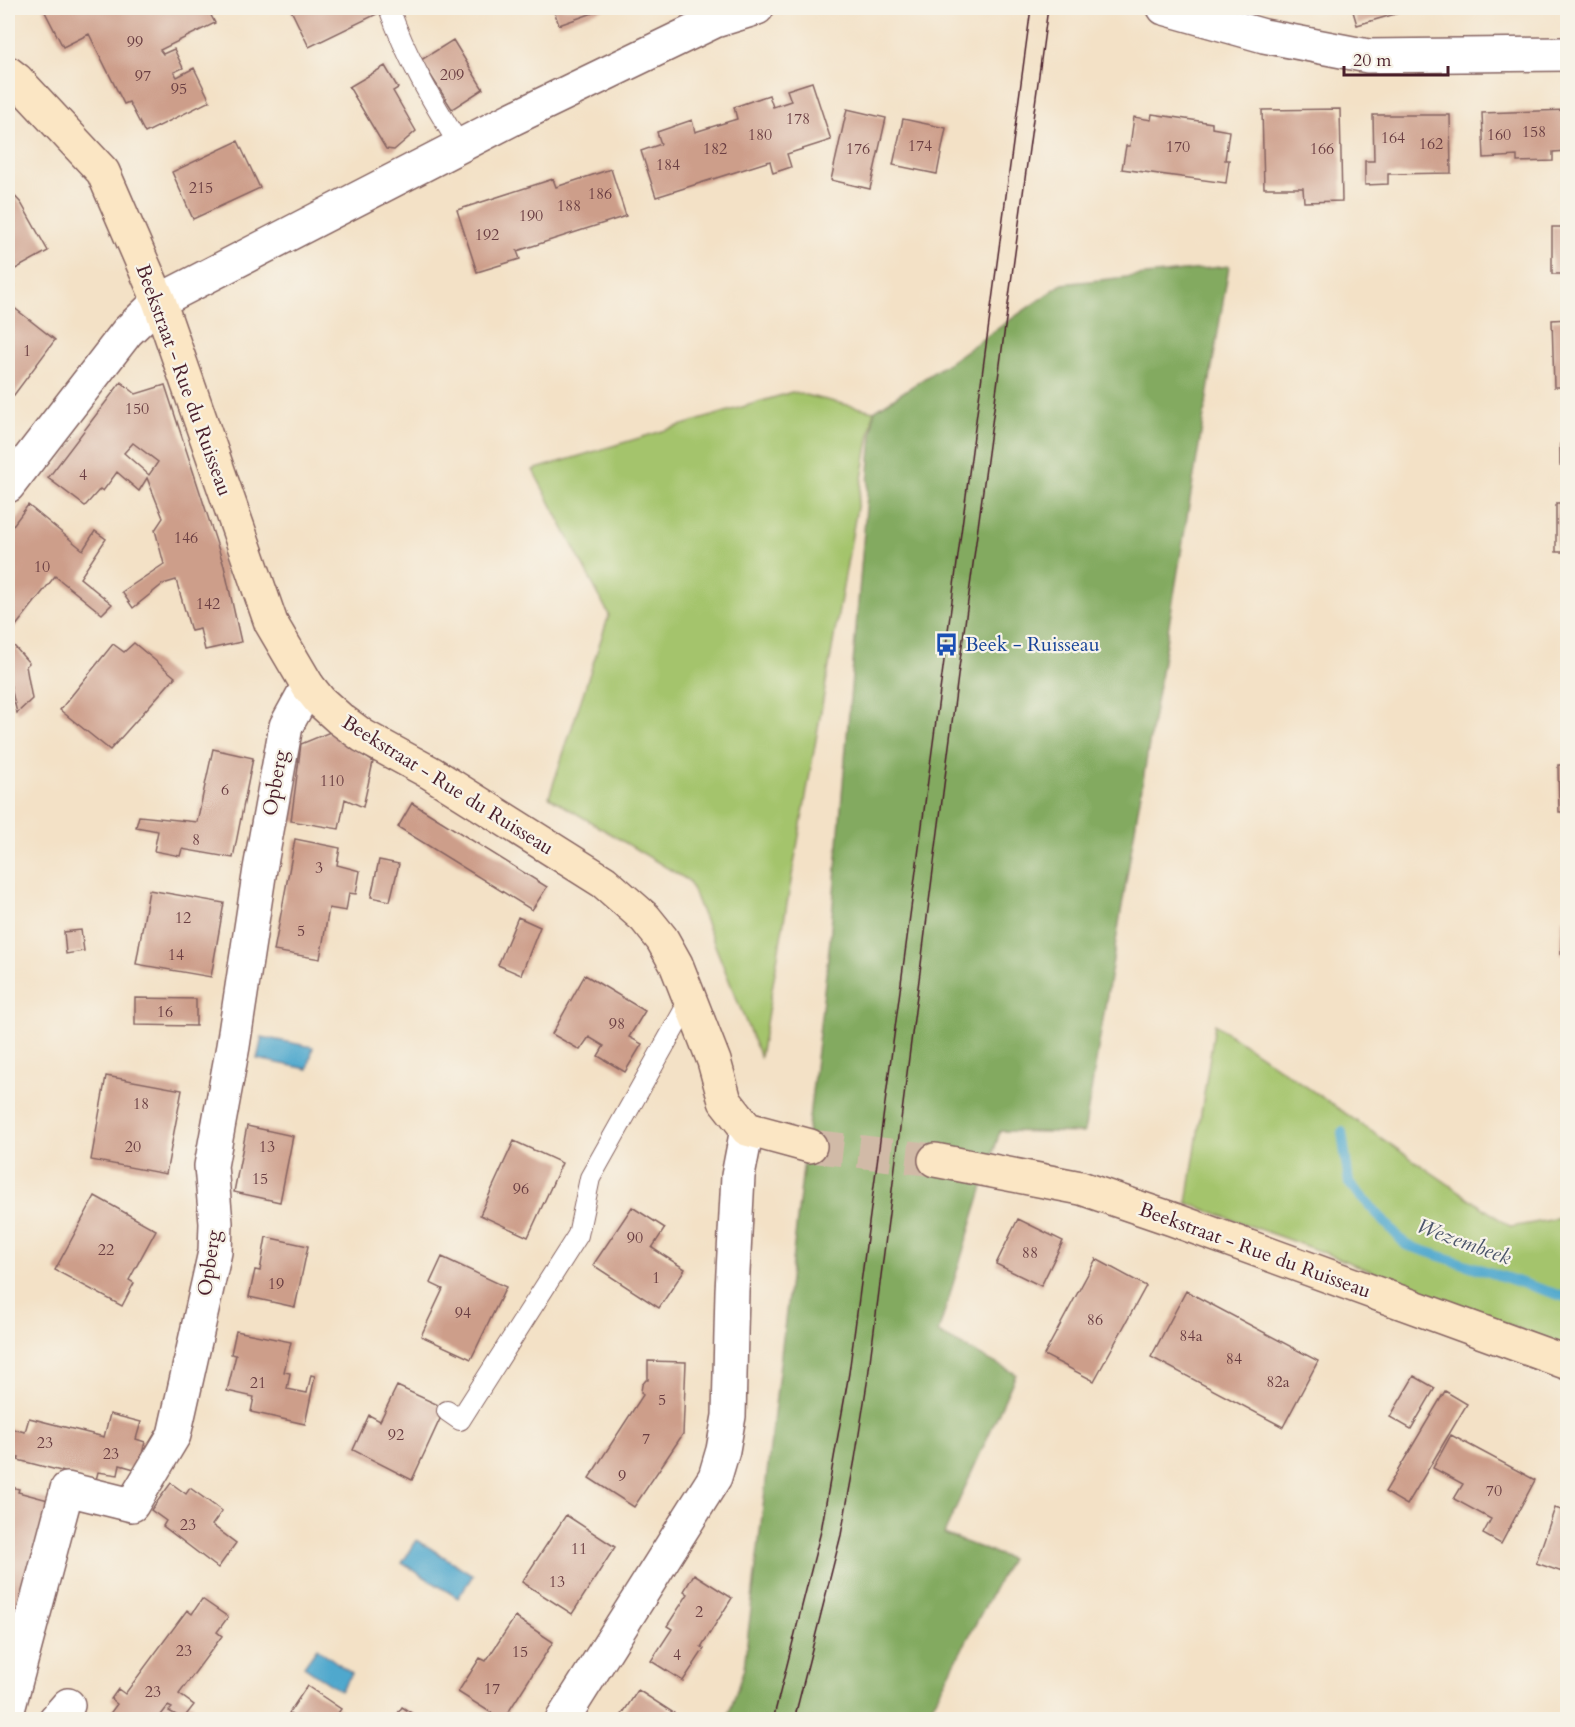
<svg xmlns="http://www.w3.org/2000/svg" width="1575" height="1727" font-family="Cardo,serif">
  <style>
    .green { fill: #a4c46c; stroke: #77724c; stroke-width: 1.5 }
    .forest { fill: #83aa60; stroke: #666446; stroke-width: 1.5 }
    .water { fill: #50a8cd; stroke: #4d647c; stroke-width: 1.5 }
    .lines { fill: none; stroke-linecap: round; stroke-linejoin: round }
    .stream { stroke: #50a8cd; stroke-width: 10 }
    .building { fill: #cd9e8a; fill-rule: evenodd }
    .secondary-tunnel { stroke: #d1baa7; stroke-width: 33; stroke-dasharray: 33 16; stroke-linecap: butt }
    .lane-casing { stroke: #856361; stroke-width: 22 }
    .street-casing { stroke: #856361; stroke-width: 36 }
    .secondary-casing { stroke: #856361; stroke-width: 36 }
    .lane { stroke: #fff; stroke-width: 20 }
    .street { stroke: #fff; stroke-width: 33 }
    .secondary { stroke: #fbe6c4; stroke-width: 33 }
    .tram { stroke: #4a1f2b; stroke-width: 1.5 }
    .labels { text-anchor: middle; dominant-baseline: central; stroke-width: 4.5; stroke-linejoin: round; paint-order: stroke }
    .number-label { font-size: 16px; fill: #6b3f43 }
    .street-label { font-size: 20px; fill: #4a1f2b; stroke: #f7f3e8 }
    .transit-label { font-size: 20px; fill: #164399; stroke: #f7f3e8; text-anchor: start }
    .water-label { font-size: 21px; font-style: italic; fill: #4c566c; stroke: #f7f3e8 }
  </style>
  <rect width="100%" height="100%" fill="#f7f3e8"/>
  <filter id="ink" filterUnits="userSpaceOnUse"><feTurbulence type="fractalNoise" baseFrequency=".0167" numOctaves="2"/><feDisplacementMap in="SourceGraphic" scale="12" xChannelSelector="R" yChannelSelector="G"/><feConvolveMatrix kernelMatrix="1 2 1 2 8 2 1 2 1" color-interpolation-filters="sRGB"/></filter>
  <filter id="wash" filterUnits="userSpaceOnUse"><feTurbulence type="fractalNoise" baseFrequency=".008" numOctaves="4" result="noise"/><feDisplacementMap in="SourceGraphic" scale="24" xChannelSelector="R" yChannelSelector="G"/><feGaussianBlur stdDeviation="1.35" result="paint"/><feColorMatrix in="noise" values="0 0 0 0 0 0 0 0 0 0 0 0 0 0 0 0 0 1.4 0 .05"/><feComposite in="paint" operator="in"/></filter>
  <g filter="url(#wash)">
    <rect width="100%" height="100%" fill="#f3e1c6"/>
    <!-- green -->
    <path class="green" d="M792,392L874,411L760,1057L689,881L549,797L609,615L533,470Z
      M1215,1024L1511,1227L1567,1217V1348L1325,1253L1187,1203Z"/>
    <!-- forest -->
    <path class="forest" d="M1229,266L1084,1133L1000,1131L938,1333L1016,1374L944,1534L1010,1559L925,1719L727,1720L744,1668L830,940L874,411L948,363L1062,284Z"/>
    <!-- water -->
    <path class="water" d="M262,1037L313,1047L308,1069L257,1059Z
      M417,1540L473,1575L458,1598L402,1563Z
      M317,1648L352,1674L340,1691L304,1666Z"/>
    <g class="lines">
      <!-- stream -->
      <path class="stream" d="M1342,1132L1349,1183L1406,1245L1568,1298"/>
    </g>
    <g id="blocks">
      <!-- building -->
      <path class="building" d="M43,8H207L215,23L160,50L163,54L174,49L183,68L174,72L177,77L194,68L210,101L145,133L129,102L124,104L89,34L63,47Z
        M290,8H377L379,13L309,47Z
        M553,8H607L559,25Z
        M1352,8H1416L1357,25Z
        M453,40L483,89L452,109L421,60Z
        M385,66L398,88L393,91L416,131L394,150L386,149L349,87Z
        M812,82L831,140L787,154L791,167L773,173L770,161L656,197L641,151L661,144L657,132L692,120L695,132L737,119L734,107L769,95L773,107L791,101L787,90Z
        M847,109L886,118L870,189L831,180Z
        M1340,109L1342,201L1304,202L1303,188H1264L1262,110Z
        M1568,110V151L1553,152V161L1517,162V156L1484,158L1482,113Z
        M1152,114L1212,123V128L1229,131L1225,160H1229L1226,183L1122,169L1126,146H1130L1134,117L1151,120Z
        M1373,115H1450L1451,173L1388,174V184L1365,185V161H1374Z
        M903,119L946,128L937,174L893,165Z
        M238,141L260,188L193,219L172,172Z
        M611,169L626,216L517,251L520,259L477,272L457,210L553,179L556,187Z
        M8,189L21,203L48,251L8,273L15,287L8,294Z
        M1552,227H1568V274H1552Z
        M8,303L55,340L8,403Z
        M1568,319V387H1554L1552,320Z
        M121,382L136,394L165,385L224,566L241,642L205,650L200,629L191,631L176,580L163,584L133,608L122,592L164,564L155,530L163,518L147,478L139,491L117,472L103,491L100,489L85,506L48,478ZM133,443L158,462L149,475L124,453Z
        M1563,418H1568V465H1560V444H1563Z
        M1556,503H1568V552H1556Z
        M28,505L83,550L95,531L106,539L80,578L112,604L102,614L55,576L8,636V532Z
        M8,639L29,663L26,666L32,699L17,713L8,675Z
        M134,643L175,677L110,750L60,710L113,644L124,652Z
        M330,732L373,762L363,807L345,799L339,829L291,821L301,744Z
        M213,749L253,758L233,858L182,849L180,856L154,851L158,831L136,827L139,816L197,822Z
        M1558,765H1568V812H1559Z
        M412,803L547,887L532,910L398,827Z
        M295,839L340,848L337,865L360,871L356,894L349,893L346,911L329,908L320,959L274,951Z
        M379,860L399,864L390,901L371,897Z
        M149,890L224,903L211,977L136,964Z
        M518,917L540,927L521,975L498,965Z
        M1562,919H1568V954H1561Z
        M81,930L84,951L66,954L64,932Z
        M585,975L645,1011L629,1037L642,1044L625,1072L598,1056L604,1046L589,1037L580,1050L552,1034Z
        M135,998L196,999V1026L135,1025Z
        M106,1076L182,1090L166,1174L91,1160Z
        M247,1126L293,1136L280,1202L234,1192Z
        M514,1141L562,1163L528,1237L480,1215Z
        M95,1196L156,1230L129,1280L134,1283L122,1306L55,1270Z
        M632,1207L665,1228L652,1248L685,1269L659,1308L593,1265Z
        M1018,1219L1063,1241L1041,1286L996,1264Z
        M266,1237L308,1246L295,1307L249,1297L255,1270L260,1271Z
        M442,1257L506,1287L471,1359L421,1336L443,1289L430,1283Z
        M1096,1259L1146,1286L1094,1381L1044,1355Z
        M1186,1291L1318,1361L1283,1427L1151,1357Z
        M236,1331L291,1342L284,1372L290,1373L287,1389L307,1393L311,1375L315,1376L305,1424L251,1412L254,1397L227,1391L236,1355L231,1354Z
        M648,1361L686,1362L683,1434L634,1507L589,1478L643,1395L641,1392L642,1385L646,1380H648Z
        M1414,1376L1435,1388L1411,1429L1390,1417Z
        M397,1386L445,1408L412,1480L353,1450L369,1415L380,1421Z
        M1445,1391L1467,1404L1407,1505L1385,1492Z
        M110,1414L141,1422L136,1439L145,1442L138,1470L120,1465L118,1475L98,1472L96,1480L18,1460L19,1457L8,1454V1428L25,1432L29,1418L104,1437Z
        M1451,1435L1535,1480L1501,1544L1483,1534L1491,1519L1454,1499L1463,1484L1433,1468Z
        M171,1483L186,1494L190,1488L222,1511L212,1525L236,1543L218,1568L163,1526L166,1521L151,1510Z
        M8,1486L19,1489L18,1492L52,1501L8,1665Z
        M1555,1508L1568,1512V1574L1536,1563Z
        M566,1515L615,1547L572,1614L522,1582Z
        M694,1574L732,1598L701,1647L704,1649L683,1681L651,1661L672,1629L667,1626L688,1594L684,1591Z
        M202,1599L228,1617L217,1632L222,1636L179,1694L194,1705L183,1719L169,1711L172,1708L168,1706L158,1719H106L117,1704L111,1699L118,1689L125,1694L187,1610L192,1614Z
        M515,1617L553,1642L504,1719H501L458,1692L480,1658L486,1661Z
        M307,1686L341,1709L334,1719H298L289,1713Z
        M638,1690L680,1717L679,1719H619Z
        M402,1707L421,1719H394Z"/>
    </g>
  </g>
  <g filter="url(#ink)">
    <use href="#blocks" fill-opacity="0" stroke="#856361" stroke-width="1.5"/>
    <g class="lines">
      <!-- secondary-tunnel -->
      <path class="secondary-tunnel" d="M810,1146L935,1160"/>
      <defs>
        <path id="lane" d="M389,8C406,57 432,101 460,146
          M447,1411L460,1420L578,1235L590,1178L691,998"/>
        <path id="street" d="M1164,8L1264,36L1368,56L1568,54
          M8,486L127,332L159,301L512,119L715,21L757,8
          M8,1710L67,1489L132,1505L174,1435L215,1252L216,1223L211,1166L233,1046L260,869L286,726L308,686
          M55,1720L68,1705
          M562,1720L715,1477L723,1450L729,1416L732,1291L738,1176L747,1129"/>
        <path id="secondary" d="M8,73L17,80L103,172L159,301L271,623L308,686L320,701L340,719L363,736L431,773L604,882L645,918L662,939L676,964L714,1061L725,1101L747,1129L810,1146
          M935,1160L1081,1188L1172,1219L1568,1363"/>
      </defs>
      <!-- lane casing -->
      <use href="#lane" class="lane-casing"/>
      <!-- street casing -->
      <use href="#street" class="street-casing"/>
      <!-- secondary casing -->
      <use href="#secondary" class="secondary-casing"/>
      <!-- lane -->
      <use href="#lane" class="lane"/>
      <!-- street -->
      <use href="#street" class="street"/>
      <!-- secondary -->
      <use href="#secondary" class="secondary"/>
      <!-- tram -->
      <path class="tram" d="M773,1720L821,1531L849,1373L1031,8
        M794,1720L841,1535L855,1459L868,1377L959,668L1048,8"/>
    </g>
  </g>
  <!-- icons -->
  <defs>
    <symbol id="bus-bare" viewBox="-9 -9 18 18"><path d="M-5-6H5V4H4V6H2V4H-2V6H-4V4H-5ZM-3.5-4V0h7V-4ZM-3.5 1.2v1.5H-2V1.2ZM2 1.2v1.5H3.5V1.2Z" fill="#1a4fb4" stroke="#f7f3e8" stroke-width="2.5" paint-order="stroke"/></symbol>
  </defs>
  <g fill-rule="evenodd">
    <use href="#bus-bare" x="930" y="628" width="33" height="33"/>
  </g>
  <g class="labels">
    <!-- number labels -->
    <g class="number-label">
      <text x="135" y="42">99</text>
      <text x="452" y="75">209</text>
      <text x="143" y="76">97</text>
      <text x="179" y="89">95</text>
      <text x="798" y="119">178</text>
      <text x="1534" y="132">158</text>
      <text x="760" y="135">180</text>
      <text x="1499" y="135">160</text>
      <text x="1393" y="138">164</text>
      <text x="1431" y="144">162</text>
      <text x="920" y="146">174</text>
      <text x="1178" y="147">170</text>
      <text x="715" y="149">182</text>
      <text x="858" y="149">176</text>
      <text x="1322" y="149">166</text>
      <text x="668" y="165">184</text>
      <text x="201" y="188">215</text>
      <text x="600" y="194">186</text>
      <text x="569" y="206">188</text>
      <text x="531" y="216">190</text>
      <text x="487" y="235">192</text>
      <text x="27" y="351">1</text>
      <text x="137" y="409">150</text>
      <text x="83" y="475">4</text>
      <text x="186" y="538">146</text>
      <text x="42" y="567">10</text>
      <text x="208" y="604">142</text>
      <text x="332" y="781">110</text>
      <text x="225" y="790">6</text>
      <text x="196" y="840">8</text>
      <text x="319" y="868">3</text>
      <text x="183" y="918">12</text>
      <text x="301" y="931">5</text>
      <text x="176" y="955">14</text>
      <text x="165" y="1012">16</text>
      <text x="617" y="1024">98</text>
      <text x="141" y="1104">18</text>
      <text x="133" y="1147">20</text>
      <text x="267" y="1147">13</text>
      <text x="260" y="1179">15</text>
      <text x="521" y="1189">96</text>
      <text x="635" y="1238">90</text>
      <text x="106" y="1250">22</text>
      <text x="1030" y="1253">88</text>
      <text x="656" y="1278">1</text>
      <text x="276" y="1284">19</text>
      <text x="463" y="1313">94</text>
      <text x="1095" y="1320">86</text>
      <text x="1191" y="1336">84a</text>
      <text x="1234" y="1359">84</text>
      <text x="1278" y="1382">82a</text>
      <text x="258" y="1383">21</text>
      <text x="662" y="1400">5</text>
      <text x="396" y="1435">92</text>
      <text x="646" y="1439">7</text>
      <text x="45" y="1443">23</text>
      <text x="111" y="1454">23</text>
      <text x="622" y="1476">9</text>
      <text x="1494" y="1491">70</text>
      <text x="188" y="1525">23</text>
      <text x="579" y="1549">11</text>
      <text x="557" y="1582">13</text>
      <text x="699" y="1612">2</text>
      <text x="184" y="1651">23</text>
      <text x="520" y="1652">15</text>
      <text x="677" y="1655">4</text>
      <text x="492" y="1689">17</text>
      <text x="153" y="1692">23</text>
    </g>
    <!-- street labels -->
    <g class="street-label">
      <text transform="translate(184 380) rotate(70)">Beekstraat - Rue du Ruisseau</text>
      <text transform="translate(275 783) rotate(-80)">Opberg</text>
      <text transform="translate(448 785) rotate(32)">Beekstraat - Rue du Ruisseau</text>
      <text transform="translate(1255 1250) rotate(20)">Beekstraat - Rue du Ruisseau</text>
      <text transform="translate(209 1263) rotate(-82)">Opberg</text>
    </g>
    <!-- transit labels -->
    <g class="transit-label">
      <text x="965" y="644">Beek - Ruisseau</text>
    </g>
    <!-- water labels -->
    <g class="water-label">
      <text transform="translate(1464 1242) rotate(20)">Wezembeek</text>
    </g>
  </g>
  <!-- margin -->
  <rect width="1575" height="1727" fill="none" stroke="#f7f3e8" stroke-width="30"/>
  <!-- scale -->
  <path d="M1344 66v9h104v-9" fill="none" stroke="#4a1f2b" stroke-width="3"/>
  <text x="1353" y="66" font-size="18" fill="#4a1f2b" stroke="#f7f3e8" stroke-width="4.5" paint-order="stroke">20 m</text>
</svg>
